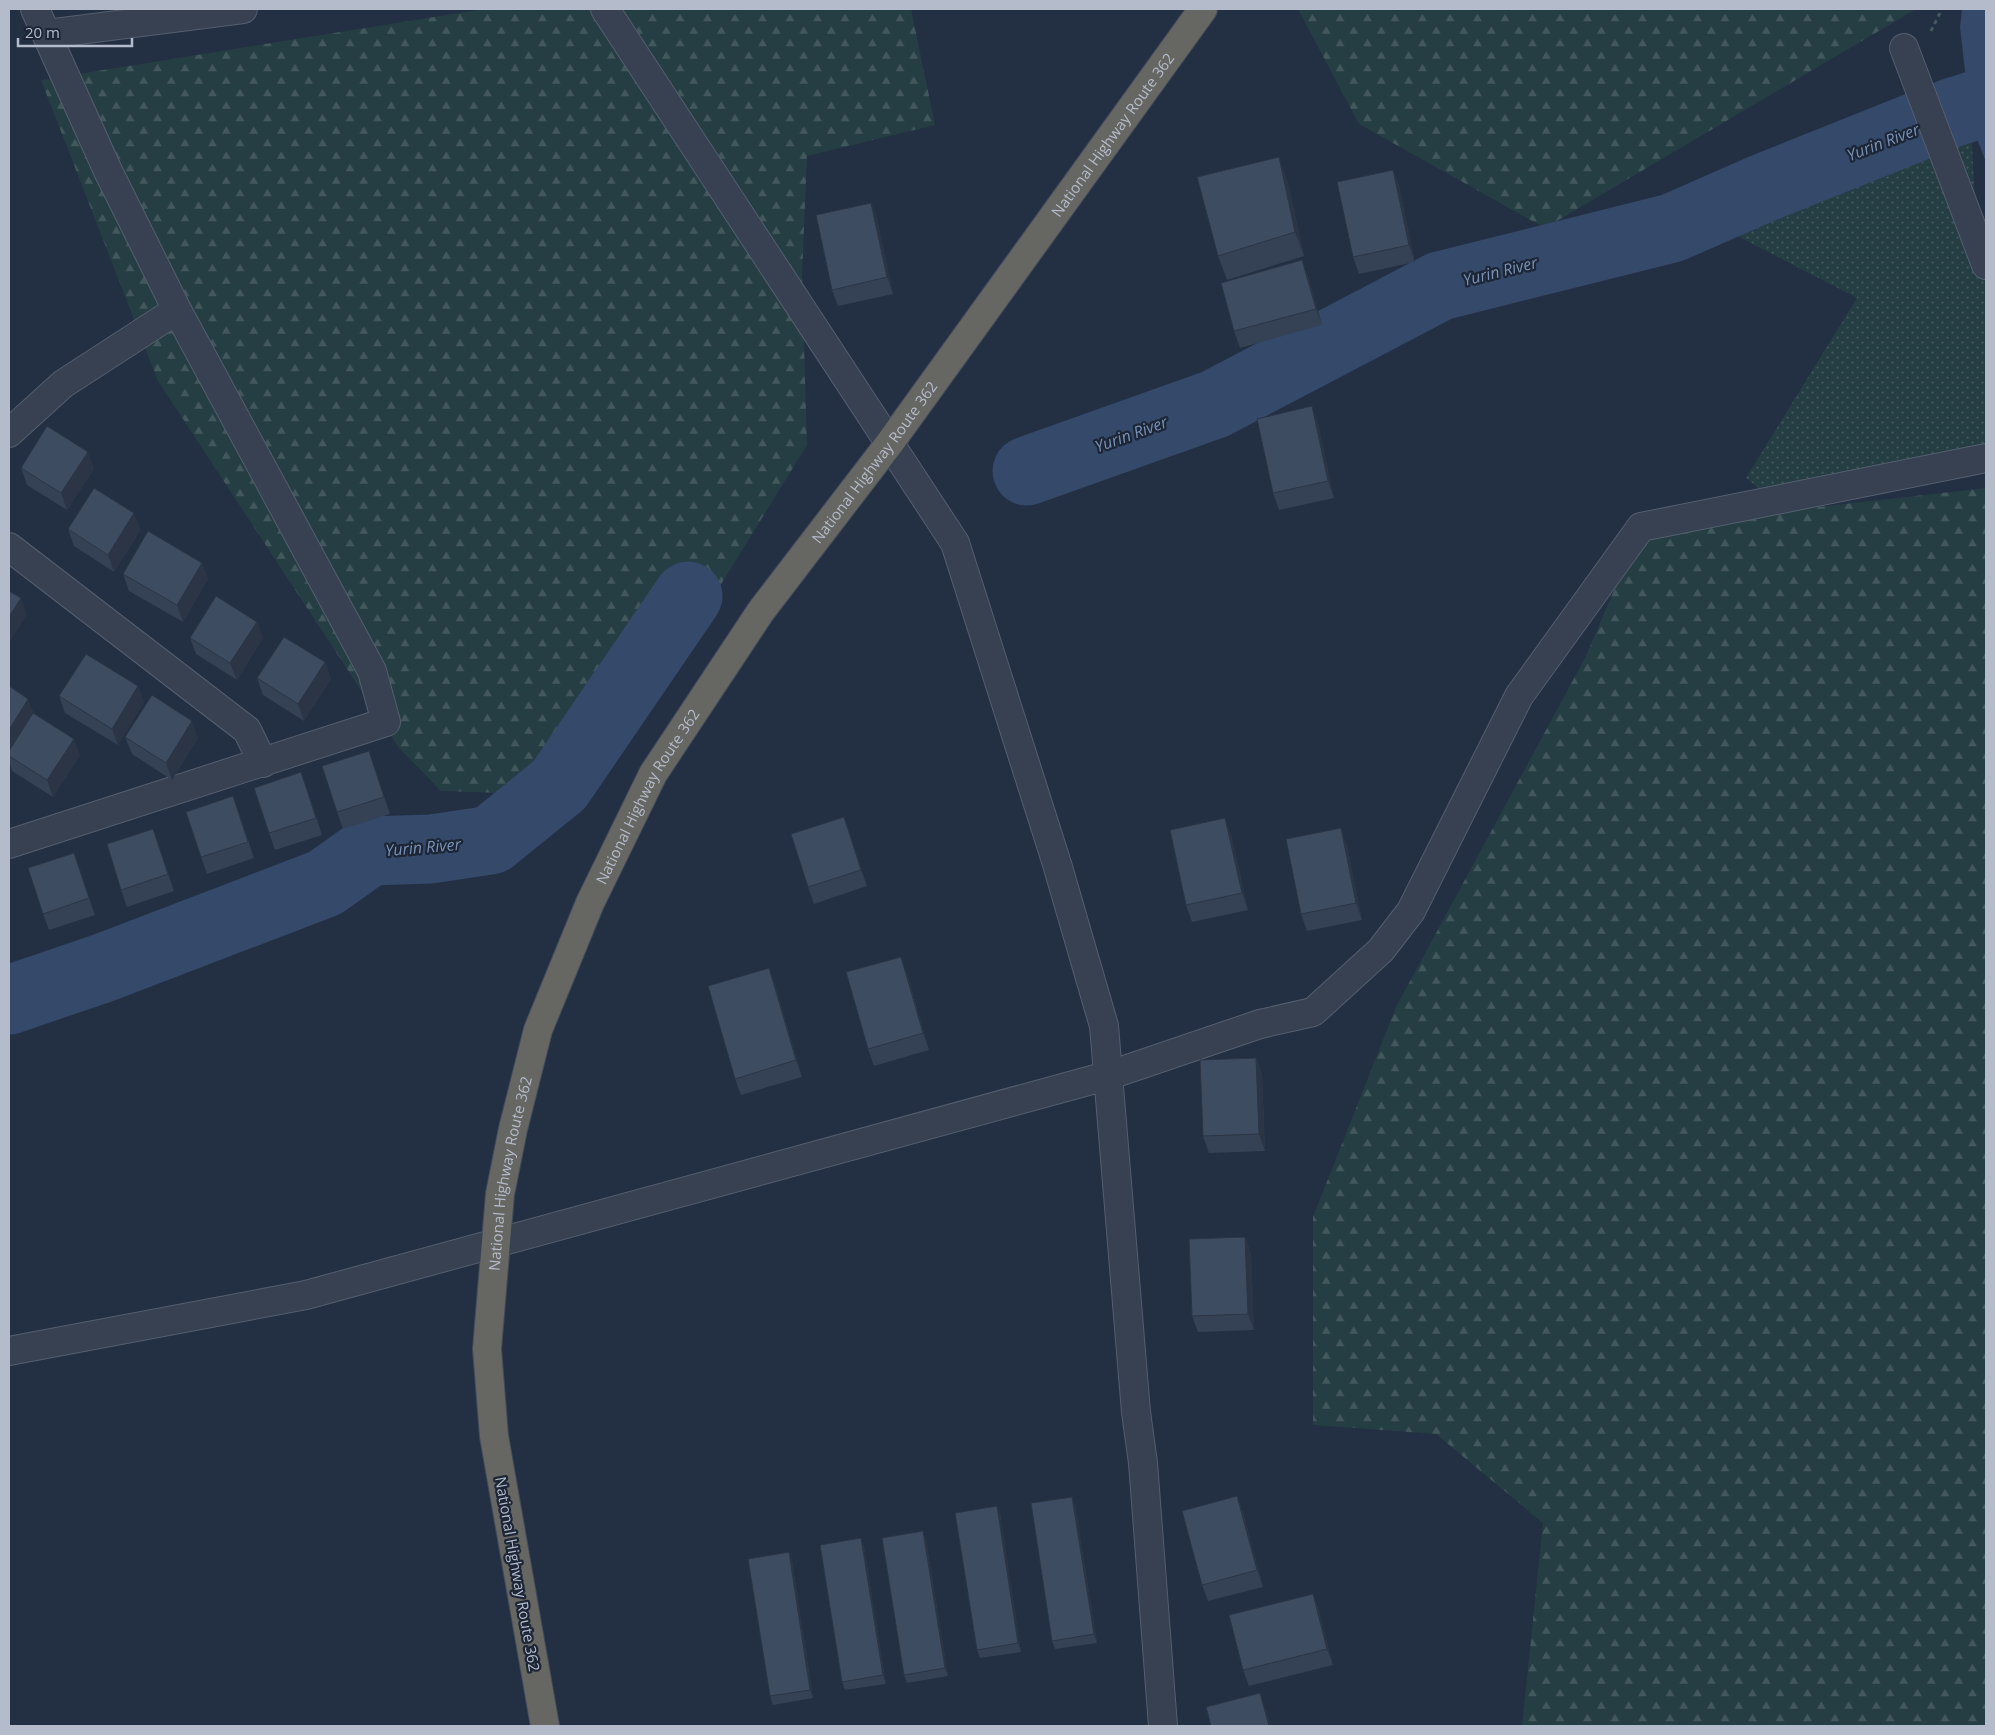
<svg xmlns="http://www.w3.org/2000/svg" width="1995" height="1735" font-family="'Open Sans',sans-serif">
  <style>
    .grass { fill: url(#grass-dots) }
    .forest { fill: url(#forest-firs) }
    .water { fill: #35496a }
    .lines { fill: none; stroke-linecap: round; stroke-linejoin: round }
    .river { stroke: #35496a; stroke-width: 69 }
    .minor-casing { stroke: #555f6f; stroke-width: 30 }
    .tertiary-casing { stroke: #555f6f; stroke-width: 30 }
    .trunk-casing { stroke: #424c5c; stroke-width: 30 }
    .path { stroke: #435b5f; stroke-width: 3; stroke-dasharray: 4 4; stroke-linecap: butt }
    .minor { stroke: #374151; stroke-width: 28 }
    .tertiary { stroke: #374151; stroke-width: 28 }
    .trunk { stroke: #666662; stroke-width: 28 }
    .wall { fill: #354154 }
    .shaded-wall { fill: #2b3545 }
    .building { fill: #3e4c62; stroke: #2b3545 }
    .labels { text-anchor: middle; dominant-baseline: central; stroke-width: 4.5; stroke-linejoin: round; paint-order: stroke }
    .street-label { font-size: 15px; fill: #b4bccc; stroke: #1c2636 }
    .water-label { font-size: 16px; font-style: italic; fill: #7991b5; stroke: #1c2636 }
  </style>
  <defs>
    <pattern id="grass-dots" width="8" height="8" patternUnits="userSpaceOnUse" patternTransform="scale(1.25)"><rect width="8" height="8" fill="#253e43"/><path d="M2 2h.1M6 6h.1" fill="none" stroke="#42585d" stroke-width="1.8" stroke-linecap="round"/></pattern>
    <pattern id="forest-firs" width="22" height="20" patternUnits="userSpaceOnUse" patternTransform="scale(1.25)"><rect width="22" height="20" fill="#253e43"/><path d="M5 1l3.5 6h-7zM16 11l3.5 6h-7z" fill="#42585d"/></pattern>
  </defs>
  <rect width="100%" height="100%" fill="#232f42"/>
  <!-- grass -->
  <path class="grass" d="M1971,124L1977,242L1986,256V460L1774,500L1746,478L1857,298L1699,216Z"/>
  <!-- forest -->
  <path class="forest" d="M484,9H911L935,125L807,156L802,276L807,445L691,633L570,795L441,791L399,748L158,381L41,80Z
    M1298,9H1916L1545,228L1359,124Z
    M1986,488V1726H1522L1543,1523L1436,1434L1313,1425V1217L1396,1007L1585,658L1641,527Z"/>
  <!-- water -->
  <path class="water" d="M1962,9H1986V162L1971,124L1960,27Z"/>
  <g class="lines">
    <!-- river -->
    <path class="river" d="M1027,471L1215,404L1440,286L1672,228L1761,189L1951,113L1986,102
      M9,1000L103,968L325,883L370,851L431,849L491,840L559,785L688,596"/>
    <defs>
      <path id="minor" d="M47,34L243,9
        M1904,48L1986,265
        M9,433L63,384L177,310
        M9,547L247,730L263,763
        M9,844L386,722L372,671L177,310L108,171L35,9
        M1110,1075L1260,1024L1313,1012L1381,950L1411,911L1519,696L1641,527L1986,458"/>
      <path id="tertiary" d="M605,9L955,543L1057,864L1104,1026L1136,1412L1143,1463L1163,1726
        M9,1351L306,1295L1110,1075"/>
      <g id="trunk">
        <path id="s1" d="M545,1726L494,1436L487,1349L500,1194L513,1129L538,1030L590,903L653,774L761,611L889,444L1203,9"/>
      </g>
    </defs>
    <!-- minor casing -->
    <use href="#minor" class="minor-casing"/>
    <!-- tertiary casing -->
    <use href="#tertiary" class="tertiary-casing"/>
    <!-- trunk casing -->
    <use href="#trunk" class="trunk-casing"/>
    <!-- path -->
    <path class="path" d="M1931,31L1942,9"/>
    <!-- minor -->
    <use href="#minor" class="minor"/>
    <!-- tertiary -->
    <use href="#tertiary" class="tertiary"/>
    <!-- trunk -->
    <use href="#trunk" class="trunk"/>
  </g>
  <!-- wall -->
  <path class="wall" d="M1393,170L1399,186L1415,262L1359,274L1353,257Z
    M1288,182L1304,256L1227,280L1218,256Z
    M871,203L877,219L893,294L838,306L832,290Z
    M1308,276L1322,325L1240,348L1234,331Z
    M1318,423L1334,498L1279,510L1273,493Z
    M21,468L94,469L67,510L27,485Z
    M68,529L141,530L114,572L74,546Z
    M202,563L208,579L183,622L129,591L123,574Z
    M257,622L263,638L237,680L196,654L190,638Z
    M325,662L331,679L304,721L263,695L257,678Z
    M9,686L34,713L80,755L53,797L12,771L9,761Z
    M138,686L144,702L118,745L65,713L59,696Z
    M125,737L198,738L172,780L132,754Z
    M375,768L390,814L343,829L337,812Z
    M307,789L322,835L275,850L269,833Z
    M239,813L254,858L207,874L201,857Z
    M844,817L867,886L814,904L808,887Z
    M153,829L174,891L127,907L121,890Z
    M1231,834L1248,910L1192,922L1186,905Z
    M1347,845L1362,920L1307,931L1301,914Z
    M74,853L95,915L49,930L43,914Z
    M769,968L775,985L802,1077L741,1095L735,1079Z
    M907,973L929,1050L874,1066L868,1049Z
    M1256,1058L1262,1074L1265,1151L1209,1153L1203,1136Z
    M1245,1237L1251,1254L1254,1330L1198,1332L1192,1316Z
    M1237,1496L1243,1512L1263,1587L1208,1601L1202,1585Z
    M1072,1497L1075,1505L1097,1643L1055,1649L1052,1641Z
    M997,1506L1000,1514L1021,1652L980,1658L977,1650Z
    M861,1538L864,1547L886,1684L845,1690L842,1682Z
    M926,1540L948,1676L907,1683L904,1675Z
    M789,1552L792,1561L813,1698L773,1705L770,1696Z
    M1313,1594L1319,1611L1333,1665L1249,1686L1243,1670Z"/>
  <!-- shaded-wall -->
  <path class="shaded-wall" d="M1279,157L1288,182L1304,256L1295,232Z
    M1393,170L1399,186L1415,262L1409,245Z
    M871,203L877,219L893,294L887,277Z
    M1302,260L1308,276L1322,325L1316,309Z
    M1312,406L1318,423L1334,498L1328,481Z
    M88,452L94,469L67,510L61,493Z
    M134,513L141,530L114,572L108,555Z
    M202,563L208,579L183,622L177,605Z
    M21,598L27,615L9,643V617Z
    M257,622L263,638L237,680L230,663Z
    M325,662L331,679L304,721L298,704Z
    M138,686L144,702L118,745L112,729Z
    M28,699L35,716L9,756V730Z
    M192,721L198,738L172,780L166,763Z
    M74,739L80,755L53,797L47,780Z
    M369,751L375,768L390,814L384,797Z
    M844,817L850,833L867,886L861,870Z
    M1225,818L1231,834L1248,910L1242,893Z
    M1341,828L1347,845L1362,920L1356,903Z
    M74,853L80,869L95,915L89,898Z
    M901,957L907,973L929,1050L923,1033Z
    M769,968L775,985L802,1077L796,1060Z
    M1256,1058L1262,1074L1265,1151L1259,1134Z
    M1245,1237L1251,1254L1254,1330L1248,1314Z
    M1237,1496L1243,1512L1263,1587L1257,1570Z
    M1072,1497L1075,1505L1097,1643L1094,1634Z
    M997,1506L1000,1514L1021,1652L1018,1643Z
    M923,1531L926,1540L948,1676L945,1668Z
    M861,1538L864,1547L886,1684L883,1675Z
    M789,1552L792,1561L813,1698L810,1690Z
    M1313,1594L1319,1611L1333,1665L1327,1649Z
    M1260,1693L1266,1709L1271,1726H1269Z"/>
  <!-- building -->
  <path class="building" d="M1279,157L1295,232L1218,256L1197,177Z
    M1393,170L1409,245L1353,257L1337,182Z
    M871,203L887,277L832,290L816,215Z
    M1302,260L1316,309L1234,331L1221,283Z
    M1312,406L1328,481L1273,493L1257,419Z
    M47,426L88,452L61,493L21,468Z
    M94,488L134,513L108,555L68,529Z
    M148,531L202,563L177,605L123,574Z
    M9,591L21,598L9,617Z
    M216,596L257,622L230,663L190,638Z
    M284,637L325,662L298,704L257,678Z
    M86,654L138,686L112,729L59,696Z
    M9,686L28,699L9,730Z
    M152,695L192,721L166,763L125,737Z
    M33,713L74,739L47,780L9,756V751Z
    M369,751L384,797L337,812L322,766Z
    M301,772L316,818L269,833L254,788Z
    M233,796L248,842L201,857L186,812Z
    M844,817L861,870L808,887L791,834Z
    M1225,818L1242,893L1186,905L1170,830Z
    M1341,828L1356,903L1301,914L1286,839Z
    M153,829L168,874L121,890L107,844Z
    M74,853L89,898L43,914L28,868Z
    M901,957L923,1033L868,1049L846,972Z
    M769,968L796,1060L735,1079L708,986Z
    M1256,1058L1259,1134L1203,1136L1200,1060Z
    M1245,1237L1248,1314L1192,1316L1189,1239Z
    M1237,1496L1257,1570L1202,1585L1182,1511Z
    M1072,1497L1094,1634L1052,1641L1031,1503Z
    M997,1506L1018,1643L977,1650L955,1513Z
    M923,1531L945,1668L904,1675L882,1538Z
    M861,1538L883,1675L842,1682L820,1545Z
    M789,1552L810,1690L770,1696L748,1559Z
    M1313,1594L1327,1649L1243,1670L1229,1615Z
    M1260,1693L1269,1726H1211L1206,1707Z"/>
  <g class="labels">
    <!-- street labels -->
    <g class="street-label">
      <text stroke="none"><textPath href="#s1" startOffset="1774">National Highway Route 362</textPath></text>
      <text stroke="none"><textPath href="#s1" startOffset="1369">National Highway Route 362</textPath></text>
      <text stroke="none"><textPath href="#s1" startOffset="964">National Highway Route 362</textPath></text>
      <text stroke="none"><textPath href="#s1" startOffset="559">National Highway Route 362</textPath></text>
      <text transform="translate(518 1574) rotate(80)">National Highway Route 362</text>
    </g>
    <!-- water labels -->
    <g class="water-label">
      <text transform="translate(1883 142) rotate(-21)">Yurin River</text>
      <text transform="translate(1500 271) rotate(-14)">Yurin River</text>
      <text transform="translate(1131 434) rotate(-20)">Yurin River</text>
      <text transform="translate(423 847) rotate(-5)">Yurin River</text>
    </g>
  </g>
  <!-- border -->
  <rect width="1995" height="1735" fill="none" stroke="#b4bccc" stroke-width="20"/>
  <!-- scale -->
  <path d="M18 38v8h114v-8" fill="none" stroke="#b4bccc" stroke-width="2.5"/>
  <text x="25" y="38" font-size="15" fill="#b4bccc" stroke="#1c2636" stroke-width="4" paint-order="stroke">20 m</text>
</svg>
